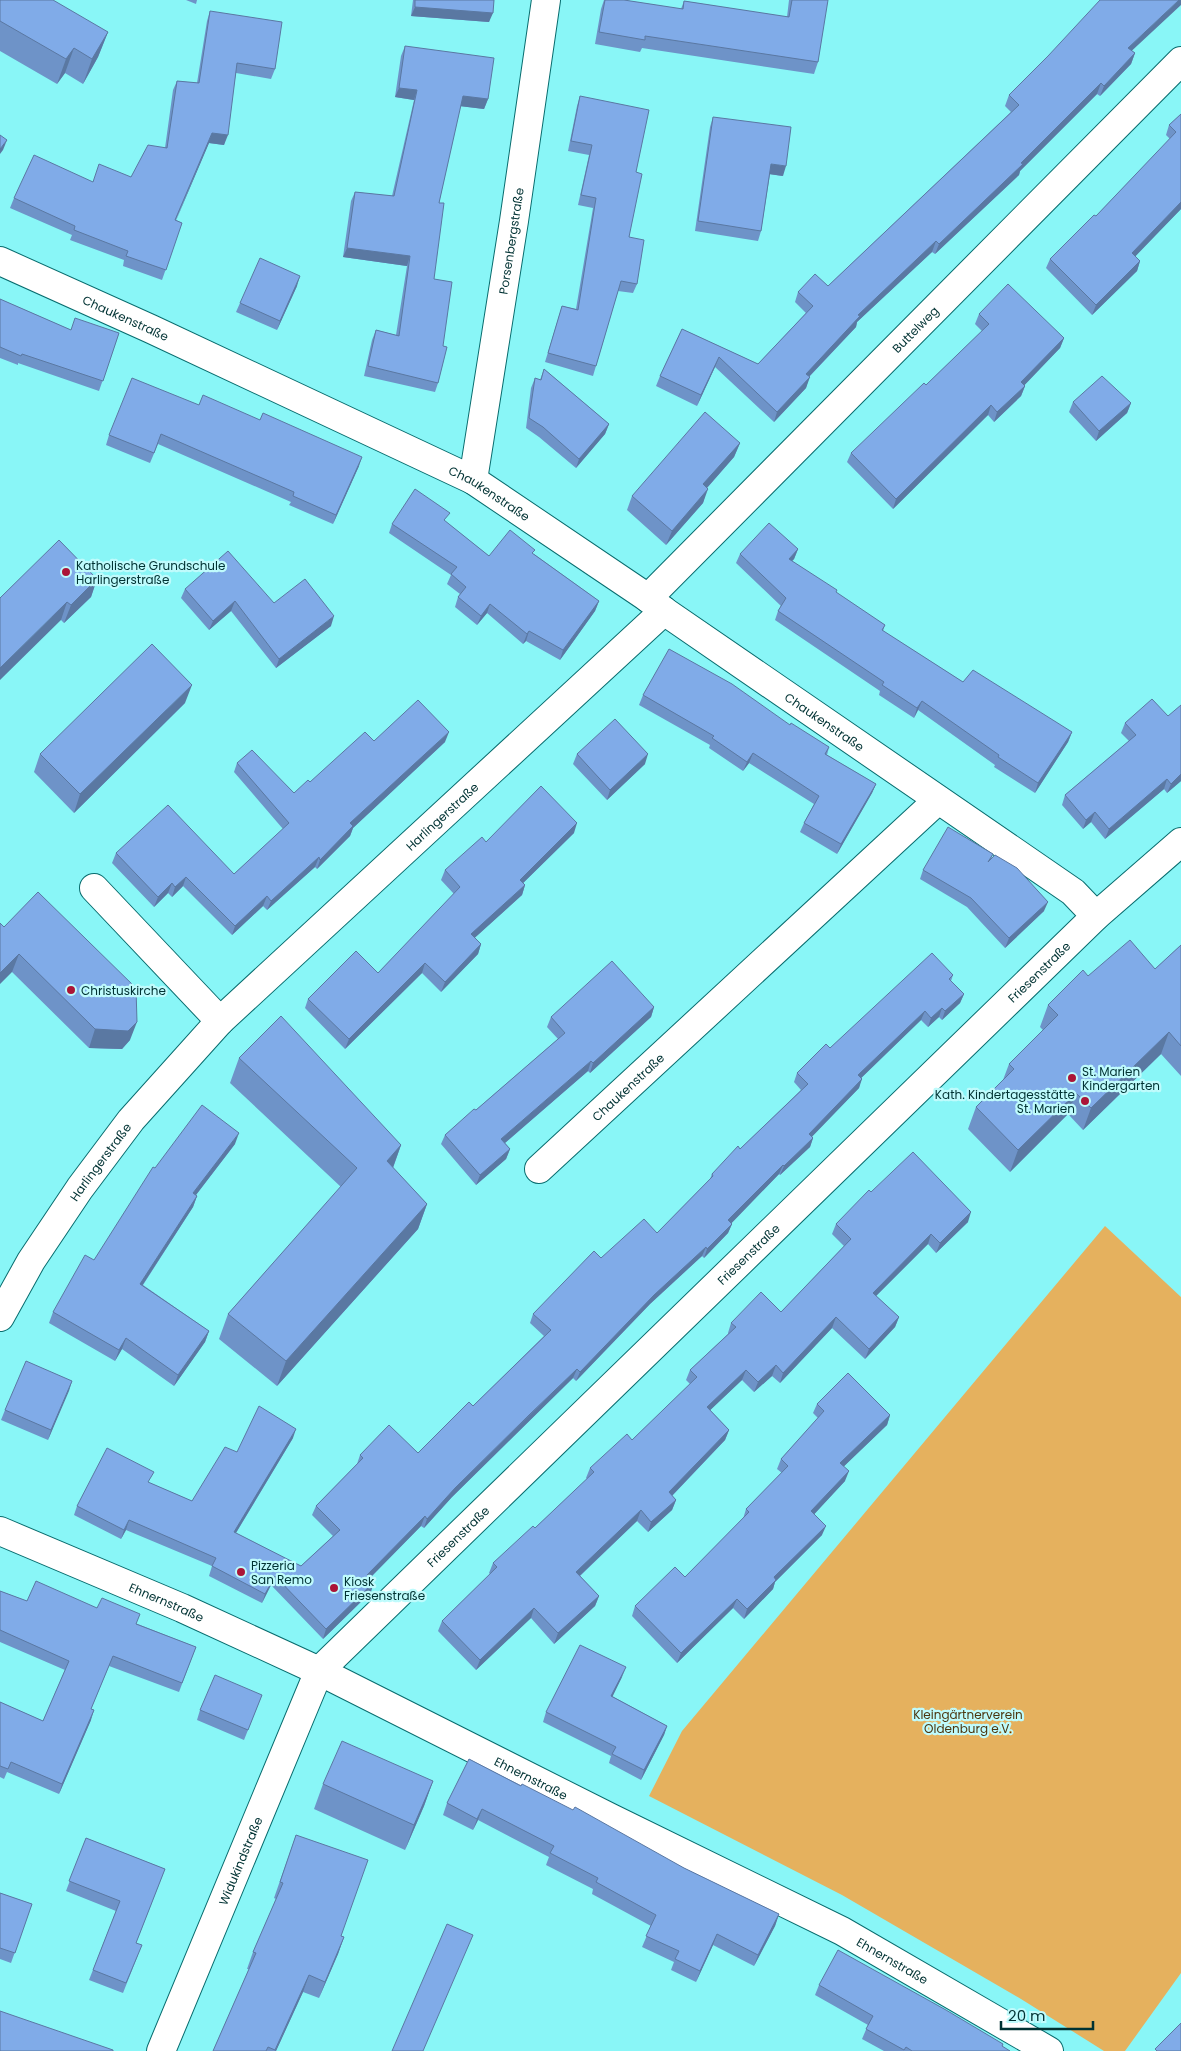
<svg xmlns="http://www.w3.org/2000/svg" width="1181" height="2051" font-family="Poppins,sans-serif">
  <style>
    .green { fill: #e5b15e }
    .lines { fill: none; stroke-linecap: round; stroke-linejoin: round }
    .minor-casing { stroke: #086c6e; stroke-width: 30 }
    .minor { stroke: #fff; stroke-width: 28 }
    .wall { fill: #6e93c8 }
    .shaded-wall { fill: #5a78a2 }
    .building { fill: #80abe8; stroke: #5a78a2 }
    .poi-dot { fill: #ab1537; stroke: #bffbfc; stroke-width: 2 }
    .labels { text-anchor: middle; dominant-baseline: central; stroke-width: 4.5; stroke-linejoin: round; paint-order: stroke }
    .street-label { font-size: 12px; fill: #003233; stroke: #bffbfc }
    .poi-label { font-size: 12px; fill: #003233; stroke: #bffbfc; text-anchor: start }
    .park-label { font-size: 12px; fill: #4c360f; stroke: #bffbfc }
  </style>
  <rect width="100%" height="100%" fill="#89f6f7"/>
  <!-- green -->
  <path class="green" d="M1105,1226L1181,1297V1973L1125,2051H1104L1021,1999L842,1895L649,1796L682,1731Z"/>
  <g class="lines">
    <defs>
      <g id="minor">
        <path id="s1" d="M0,261L151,329L473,480L648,598L664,611L1073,892L1096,916"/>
        <path id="s2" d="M473,480L514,221L546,0"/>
        <path id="s3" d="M648,598L1181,61"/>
        <path d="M94,888L220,1021"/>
        <path id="s4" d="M539,1169L938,800"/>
        <path id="s5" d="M0,1317L31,1261L80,1188L131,1120L220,1021L664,611"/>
        <path id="s6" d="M0,1531L182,1608L319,1671L611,1818L842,1931L1049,2051"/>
        <path id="s7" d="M161,2051L319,1671L1096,916L1181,842"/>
      </g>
    </defs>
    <!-- minor casing -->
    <use href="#minor" class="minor-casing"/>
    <!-- minor -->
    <use href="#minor" class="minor"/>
  </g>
  <!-- wall -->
  <path class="wall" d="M186,0H197L196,4Z
    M413,0H494L489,22L411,16Z
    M604,0H624L681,9L684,1L787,17L789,0H827L818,62L814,74L642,48L640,52L595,44L601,9Z
    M0,1L108,32L98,57L83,84L65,73L57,84L0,51Z
    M210,11L275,69L271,79L236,73L224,145L209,143L176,220L182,223L162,280L123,266L124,260L70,240L72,235L10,208L14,198L93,182L131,177L165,148L173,90L177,81L197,83L207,21Z
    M405,46L488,99L484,109L460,106L439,203L434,279L443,346L438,383L435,392L364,376L372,340L376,330L396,335L407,266L343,257L351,201L355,192L392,196L414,100L395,97L401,56Z
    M1132,51L1135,53L1131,64L1100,96L1097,94L1020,171L1019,175L935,254L932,252L857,322L856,327L809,377L806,388L774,422L715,367L697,406L656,386L660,376L682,329L758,364L806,313L795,302L798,292L828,286L1011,112L1005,106L1009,95Z
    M580,96L636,172L629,237L637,284L633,293L618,291L593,376L545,362L562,306L576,309L593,208L578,205L589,155L568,151L577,106Z
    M1181,114V209L1135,256L1140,261L1137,271L1092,315L1046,268L1050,259L1096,216L1170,139L1166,135L1169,125Z
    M713,117L783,176L770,174L761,231L758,241L695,231L710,127Z
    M297,286L277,330L236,312L240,303Z
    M0,299L71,330L119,333L99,391L18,363V365L0,358Z
    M979,314L1064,338L1060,348L1024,385L1025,386L1021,396L994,422L988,415L893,509L847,462L851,453L926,385L982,331L975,324Z
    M544,369L609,424L605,434L576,468L539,437L526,428L531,388L535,378L540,380Z
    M1073,402L1131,403L1127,413L1096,441L1069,412Z
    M199,405L359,466L333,524L289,505L291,502L158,444L150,463L106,445L109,435Z
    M740,443L734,457L707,488L703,503L666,545L627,510L632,496Z
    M446,522L489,556L534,554L599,601L595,611L560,660L526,641L523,644L487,613L477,625L455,607L458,597L460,594L447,584L451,575L389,533L392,524Z
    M798,549L794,559L792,561L836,593L885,625L883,631L963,682L1072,732L1068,742L1035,793L994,767L995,765L918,710L914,718L879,695L880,691L775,620L778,611L781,606L736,563L740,554Z
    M97,579L91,597L64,623L61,620L0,598Z
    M185,589L274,603L331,626L276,668L231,611L209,630L181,598Z
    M643,695L790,725L829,747L827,755L876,784L872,793L837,854L800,832L804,823L814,804L749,763L743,771L709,748L710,745L639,705Z
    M185,703L74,813L34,772L40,754Z
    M1125,723L1181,781L1167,793L1164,789L1105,839L1091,822L1083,829L1062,805L1065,795L1129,741L1121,733Z
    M374,741L445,742L353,828L350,836L317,869L315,867L267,910L263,906L232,935L183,886L172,897L168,893L154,907L112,863L116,853L234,874L283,829L234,772L237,763L294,793Z
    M577,754L645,764L607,800L573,764Z
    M574,833L523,883L525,885L522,895L474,938L481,944L478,954L441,992L422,973L345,1049L305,1008L308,999L378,973L454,894L441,880L445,870L486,842Z
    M993,854L991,859L1044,911L1005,948L967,907L920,879L923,870Z
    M0,923L130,1040L122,1049L89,1048L12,972Z
    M1181,945V1076L1161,1054L1083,1130L1068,1114L1010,1172L968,1129L976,1107L1003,1080L1009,1064L1043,1030L1040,1027L1048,1005L1088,976L1155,969Z
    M953,975L951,981L964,994L960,1003L942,1020L939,1017L928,1027L921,1020L861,1078L859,1088L812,1136L813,1138L810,1147L780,1175L779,1174L731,1223L732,1224L728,1233L704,1258L702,1256L650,1304L576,1381L573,1378L526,1424L452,1497L424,1528L421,1526L370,1578L371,1592L323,1639L271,1585L262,1603L209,1576L212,1566L126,1530L121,1539L74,1515L77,1506L150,1483L192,1501L237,1452L293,1438L236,1533L301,1566L333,1536L312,1515L316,1506L357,1464L360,1455L418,1453L473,1406L544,1336L530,1323L533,1314L601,1258L657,1233L710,1179L712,1174L740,1149L801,1090L794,1082L797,1073L830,1048Z
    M654,1007L651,1017L590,1073L588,1071L505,1143L510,1149L506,1159L476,1185L441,1144L445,1135L476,1110L558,1039L547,1027L551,1017Z
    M239,1058L401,1145L393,1168L427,1204L418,1229L277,1386L219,1339L228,1314L341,1187L230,1083Z
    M235,1144L196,1195L197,1196L193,1207L143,1285L209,1331L205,1342L174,1386L122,1349L115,1361L49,1323L53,1312L94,1260L155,1168Z
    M871,1192L968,1222L936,1253L928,1244L876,1296L899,1317L895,1327L865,1359L832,1328L780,1383L772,1376L754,1392L742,1380L710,1410L729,1430L725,1440L672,1496L676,1500L672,1510L648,1532L637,1521L580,1576L599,1596L595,1606L554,1644L531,1618L476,1670L438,1631L442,1621L490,1574L489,1573L493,1563L535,1528L587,1479L586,1478L590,1468L632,1440L690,1384L686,1380L690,1370L728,1334V1333L731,1323L781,1312L844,1246L832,1234L836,1224Z
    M72,1381L48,1440L1,1420L5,1410Z
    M817,1404L890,1415L887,1425L844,1466L845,1481L814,1514L822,1535L775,1582L773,1589L744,1619L733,1608L677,1663L632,1616L635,1606L685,1577L743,1519L746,1509L782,1473L777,1469L781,1459L818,1418L813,1413Z
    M0,1591L27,1601L97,1608L196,1647L179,1692L109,1666L91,1709V1720L59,1794L7,1772L4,1779L0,1777V1702L43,1721L65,1670L0,1642Z
    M622,1677L612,1696L667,1726L664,1735L641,1780L609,1763L611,1756L543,1722L546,1712Z
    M262,1695L244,1740L197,1720L200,1710Z
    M469,1759L684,1868L779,1914L775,1926L754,1966L713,1945L696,1982L671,1970L674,1962L642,1947L651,1926L592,1894L593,1889L546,1865L549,1857L478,1820L473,1830L443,1815L447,1803Z
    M433,1781L424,1806L405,1850L314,1809L323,1784Z
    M296,1835L341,1936L344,1937L338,1954L319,1998L303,1992L276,2051H213L249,1969H247L253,1952L276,1899L274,1898Z
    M86,1838L165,1869L136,1943L138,1955L123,1993L89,1980L116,1911L66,1891Z
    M0,1893L32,1904L11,1963L0,1959Z
    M819,1985L1003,2044L1002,2047L1010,2051H884L862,2039L868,2025L815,1995Z"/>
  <!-- shaded-wall -->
  <path class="shaded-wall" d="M1179,0H1181V5L1124,58L1128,48Z
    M415,7L493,13L489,22L411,16Z
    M108,32L98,57L83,84L92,59Z
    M74,48L65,73L57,84L66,59Z
    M1135,53L1131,64L1100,96L1104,86Z
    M1101,83L1097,94L1020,171L1019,175L935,254L939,244L1021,163Z
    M399,88L417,90L414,100L395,97Z
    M463,96L488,99L484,109L459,106Z
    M212,133L228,135L224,145L209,143L172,230Z
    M7,140L3,150L0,154V149Z
    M771,164L786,166L783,176L768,174Z
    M1181,202V209L1129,263L1132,253Z
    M936,241L932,252L857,322L856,327L802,384L806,374L858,315Z
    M347,248L410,256L407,266L343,257Z
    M1140,261L1137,271L1092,315L1096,305Z
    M300,276L297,286L277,330L280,321Z
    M1064,338L1060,348L1018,392L1021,382Z
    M719,357L715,367L697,406L701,395Z
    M810,377L806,388L774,422L777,412Z
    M1025,386L1021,396L994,422L997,412Z
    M1131,403L1127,413L1096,441L1099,431Z
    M991,405L988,415L893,509L896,499Z
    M609,424L605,434L576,468L579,459Z
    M740,443L734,457L698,498L703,484Z
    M362,457L359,466L333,524L336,515Z
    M708,489L703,503L666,545L672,531Z
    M798,549L794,559L785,568L789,559Z
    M97,579L91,597L64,623L71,605Z
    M235,601L231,611L209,630L213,621Z
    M599,601L595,611L560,660L563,650Z
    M67,602L61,620L0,680V668Z
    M490,604L487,613L477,625L481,616Z
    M334,616L331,626L276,668L279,659Z
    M529,631L526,641L523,644L527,634Z
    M192,685L185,703L74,813L80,794Z
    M922,701L918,710L914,718L917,708Z
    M449,732L445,742L353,828L350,836L317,869L320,860L350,823Z
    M1072,732L1068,742L1035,793L1038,783Z
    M753,753L749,763L743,771L747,762Z
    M648,754L645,764L607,800L610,790Z
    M1181,774V781L1167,793L1171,784Z
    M1167,779L1164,789L1105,839L1109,829Z
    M876,784L872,793L837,854L841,844Z
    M1095,812L1091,822L1083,829L1086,820Z
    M577,823L574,833L517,889L520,880Z
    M319,857L315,867L267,910L271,901Z
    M186,877L183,886L172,897L175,887Z
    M172,883L168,893L154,907L158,897Z
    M525,885L522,895L468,944L471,934Z
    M267,896L263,906L232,935L235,926Z
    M1048,902L1044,911L1005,948L1009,938Z
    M481,944L478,954L441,992L445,982Z
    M19,954L12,972L0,984V973Z
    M425,963L422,973L345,1049L349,1039Z
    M964,994L960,1003L942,1020L945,1011Z
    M654,1007L651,1017L590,1073L593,1063Z
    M942,1008L939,1017L928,1027L931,1018Z
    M925,1011L921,1020L855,1084L858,1075Z
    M137,1022L130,1040L122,1049L89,1048L95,1029Z
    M1169,1032L1161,1054L1083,1130L1091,1108Z
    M591,1061L588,1071L498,1149L501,1139Z
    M862,1079L859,1088L806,1143L809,1134Z
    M1076,1093L1068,1114L1010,1172L1018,1150Z
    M239,1133L235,1144L189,1204L193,1193Z
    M813,1138L810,1147L780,1175L784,1166Z
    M401,1145L392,1170L387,1161Z
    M510,1149L506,1159L476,1185L480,1175Z
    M783,1165L779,1174L725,1230L728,1220Z
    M197,1196L193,1207L136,1295L140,1284Z
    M427,1204L418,1229L277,1386L286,1361Z
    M971,1212L968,1222L936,1253L940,1243Z
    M732,1224L728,1233L704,1258L707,1249Z
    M931,1234L928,1244L869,1303L873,1293Z
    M706,1247L702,1256L650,1304L576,1381L580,1372L654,1295Z
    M836,1317L832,1328L780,1383L783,1373Z
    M899,1317L895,1327L865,1359L869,1349Z
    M209,1331L205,1342L174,1386L178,1375Z
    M126,1338L122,1349L115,1361L119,1350Z
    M776,1365L772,1376L754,1392L758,1382Z
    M577,1369L573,1378L452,1497L424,1528L427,1519L455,1488Z
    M746,1370L742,1380L703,1417L707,1407Z
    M72,1381L69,1391L48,1440L51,1430Z
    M890,1415L887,1425L837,1473L840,1463Z
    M296,1429L293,1438L231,1541L234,1532Z
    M729,1430L725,1440L665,1503L669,1492Z
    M849,1471L845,1481L808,1521L811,1511Z
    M676,1500L672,1510L648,1532L651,1522Z
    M641,1510L637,1521L572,1583L576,1572Z
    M425,1516L421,1526L364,1584L367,1575Z
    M129,1520L126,1530L121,1539L124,1530Z
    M826,1526L822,1535L775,1582L773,1589L744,1619L747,1609L774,1577Z
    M275,1576L271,1585L262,1603L265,1594Z
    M374,1582L371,1592L323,1639L326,1629Z
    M599,1596L595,1606L554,1644L558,1633Z
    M737,1599L733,1608L677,1663L681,1653Z
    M534,1608L531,1618L476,1670L480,1660Z
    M626,1667L622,1677L608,1706L611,1696Z
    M94,1710L91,1720L59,1794L62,1784Z
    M667,1726L664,1735L641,1780L644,1770Z
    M433,1781L424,1806L405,1850L414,1825Z
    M482,1809L478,1820L473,1830L477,1819Z
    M779,1914L775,1926L754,1966L758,1955Z
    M717,1934L713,1945L696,1982L700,1971Z
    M344,1937L338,1954L319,1998L325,1982Z
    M309,1975L303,1992L276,2051H275Z"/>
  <!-- building -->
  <path class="building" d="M0,0H53L108,32L92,59L74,48L66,59L0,21Z
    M415,0H494L493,13L415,7Z
    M605,0H624L683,9L684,1L789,17L792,0H828L818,62L645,36V40L599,32Z
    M1100,0H1179L1128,48L1135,53L1104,86L1101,83L1021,163L1023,164L939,244L936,241L858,315L860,316L806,374L810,377L777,412L719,357L701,395L660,376L682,329L758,364L813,306L798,292L815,274L828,286L1019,105L1009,95L1048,56Z
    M210,11L282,22L275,69L237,63L228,135L212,133L175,220L182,223L166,270L126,256L128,251L74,230L75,226L14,198L34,155L93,182L99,164L131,177L148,145L167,148L177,81L199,83Z
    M405,46L494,58L488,99L463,96L439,203H444L434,279L452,282L443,346L447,347L438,383L368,366L376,330L399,336L410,256L347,248L355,192L394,196L417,90L399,88Z
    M580,96L649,110L636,172L642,174L629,237L644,240L637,284L621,281L596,366L548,353L562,306L578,310L596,198L581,195L592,145L571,141Z
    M1181,114V202L1132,253L1140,261L1096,305L1050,259L1094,215L1096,216L1176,132L1169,125Z
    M713,117L791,127L786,166L771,164L761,231L698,221Z
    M0,135L7,140L0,149Z
    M260,258L300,276L280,321L240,303Z
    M1008,284L1064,338L1021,382L1025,386L997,412L991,405L896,499L851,453L924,383L926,385L989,324L979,314Z
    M0,299L71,330L75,318L119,333L103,381L22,354L21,356L0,347Z
    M544,369L609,424L579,459L543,427L529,418L535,378L541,380Z
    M1102,376L1131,403L1099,431L1073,402Z
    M132,378L199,405L203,395L260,420L263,413L362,457L336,515L293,496L294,492L161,434L154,453L109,435Z
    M705,412L740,443L703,484L708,489L672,531L632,496Z
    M415,489L450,513L444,520L489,556L510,530L535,550L532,553L599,601L563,650L529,631L527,634L490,604L481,616L458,597L466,587L451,574L457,567L392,524Z
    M769,523L798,549L789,559L837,590L836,592L885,625L882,630L963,682L973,670L1072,732L1038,783L998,757L999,755L922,701L917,708L882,685L884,682L778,611L786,598L740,554Z
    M59,540L97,579L71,605L67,602L0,668V598Z
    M228,551L274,603L305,579L334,616L279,659L235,601L213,621L185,589Z
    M152,644L192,685L80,794L40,754Z
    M669,649L732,684L790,725L791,723L829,747L825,754L876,784L841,844L804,823L819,796L753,753L747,762L712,738L714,736L643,695Z
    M1152,699L1168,716L1181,705V774L1171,784L1167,779L1109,829L1095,812L1086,820L1065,795L1136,735L1125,723Z
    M418,700L449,732L350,823L353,826L320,860L319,857L271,901L267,896L235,926L186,877L175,887L172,883L158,897L116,853L168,805L234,874L289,823L237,763L252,750L294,793L308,780L310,782L365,732L374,741Z
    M615,719L648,754L610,790L577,754Z
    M541,786L577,823L520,880L525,885L471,934L481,944L445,982L425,963L349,1039L308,999L356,951L378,973L460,887L445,870L482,837L486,842Z
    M948,827L993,854L988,862L995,855L1017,868L1048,902L1009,938L971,898L923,870Z
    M38,892L136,988L137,1022L128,1031L95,1029L19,954L0,973V923L4,927Z
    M1130,940L1155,969L1181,945V1046L1169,1032L1091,1108L1076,1093L1018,1150L976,1107L1014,1069L1009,1064L1058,1015L1048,1005L1083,970L1088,976Z
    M932,953L953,975L949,979L964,994L945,1011L942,1008L931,1018L925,1011L858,1075L862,1079L809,1134L813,1138L784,1166L783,1165L728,1220L732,1224L707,1249L706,1247L654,1295L580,1372L577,1369L529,1415L455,1488L427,1519L425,1516L367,1575L374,1582L326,1629L275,1576L265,1594L212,1566L216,1558L129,1520L124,1530L77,1506L107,1448L154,1472L148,1482L192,1501L225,1447L237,1452L259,1406L296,1429L234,1532L301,1566L340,1530L316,1506L363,1458L360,1455L389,1425L418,1453L469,1402L473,1406L551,1330L533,1314L594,1251L601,1258L644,1219L657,1233L713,1176L712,1174L738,1146L740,1149L808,1084L797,1073L826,1044L830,1048Z
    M612,961L654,1007L593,1063L591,1061L501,1139L510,1149L480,1175L445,1135L474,1109L476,1110L565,1033L551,1017Z
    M281,1016L401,1145L387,1161L427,1204L286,1361L228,1314L357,1168L239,1058Z
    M202,1105L239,1133L193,1193L197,1196L140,1284L209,1331L178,1375L126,1338L119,1350L53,1312L85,1255L94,1260L153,1167L155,1168Z
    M913,1152L971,1212L940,1243L931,1234L873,1293L899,1317L869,1349L836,1317L783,1373L776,1365L758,1382L746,1370L707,1407L729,1430L669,1492L676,1500L651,1522L641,1510L576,1572L599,1596L558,1633L534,1608L480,1660L442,1621L497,1567L493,1563L533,1526L535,1528L594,1472L590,1468L627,1434L632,1440L697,1377L690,1370L736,1327L731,1323L761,1292L781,1312L851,1239L836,1224L869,1190L871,1192Z
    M26,1361L72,1381L51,1430L5,1410Z
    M848,1373L890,1415L840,1463L849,1471L811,1511L826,1526L774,1577L776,1580L747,1609L737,1599L681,1653L635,1606L675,1567L685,1577L749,1512L746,1509L788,1466L781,1459L824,1411L817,1404Z
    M36,1581L97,1608L102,1598L140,1614L136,1624L196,1647L182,1683L113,1656L91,1709L94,1710L62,1784L11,1762L8,1769L0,1766V1702L43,1721L69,1661L0,1630V1591L27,1601Z
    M580,1645L626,1667L611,1696L667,1726L644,1770L612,1754L616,1747L546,1712Z
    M215,1675L262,1695L248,1730L200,1710Z
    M342,1741L433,1781L414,1825L323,1784Z
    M469,1759L521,1786L522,1784L573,1810L575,1807L684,1868L779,1914L758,1955L717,1934L700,1971L675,1959L679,1951L646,1936L656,1915L596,1882L598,1878L550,1853L554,1846L482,1809L477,1819L447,1803Z
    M296,1835L368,1860L341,1936L344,1937L325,1982L309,1975L275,2050L268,2047L266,2051H213L256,1953L253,1952L283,1883L280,1882Z
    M86,1838L165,1869L136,1943L142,1945L126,1983L93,1970L120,1901L69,1881Z
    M0,1893L32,1904L15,1953L0,1948Z
    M447,1924L473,1935L423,2051H392Z
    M838,1950L946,2010L1003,2044L1002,2046L1010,2051H912L906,2047L904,2050L866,2029L873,2016L819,1985Z
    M0,2011L113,2050V2051H0Z
    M1181,2023V2051H1157L1155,2049Z"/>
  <!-- markers -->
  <g class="poi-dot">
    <circle cx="66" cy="572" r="5"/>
    <circle cx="71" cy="990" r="5"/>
    <circle cx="1072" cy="1078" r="5"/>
    <circle cx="1085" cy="1101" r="5"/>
    <circle cx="241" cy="1572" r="5"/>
    <circle cx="334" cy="1588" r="5"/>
  </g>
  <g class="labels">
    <!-- street labels -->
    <g class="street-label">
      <text stroke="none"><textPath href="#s2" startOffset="242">Porsenbergstraße</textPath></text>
      <text stroke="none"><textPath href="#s1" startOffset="138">Chaukenstraße</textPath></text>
      <text stroke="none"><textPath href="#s3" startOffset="379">Buttelweg</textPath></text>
      <text stroke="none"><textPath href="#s1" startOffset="542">Chaukenstraße</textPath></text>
      <text stroke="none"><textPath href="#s1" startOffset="948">Chaukenstraße</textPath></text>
      <text stroke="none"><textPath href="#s5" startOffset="672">Harlingerstraße</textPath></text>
      <text stroke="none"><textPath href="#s7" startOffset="1415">Friesenstraße</textPath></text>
      <text stroke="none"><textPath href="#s4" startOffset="121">Chaukenstraße</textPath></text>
      <text stroke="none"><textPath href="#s5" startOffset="185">Harlingerstraße</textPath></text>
      <text stroke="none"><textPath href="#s7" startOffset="1010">Friesenstraße</textPath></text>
      <text stroke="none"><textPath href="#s7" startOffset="605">Friesenstraße</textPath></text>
      <text stroke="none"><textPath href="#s6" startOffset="181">Ehnernstraße</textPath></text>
      <text stroke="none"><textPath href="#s6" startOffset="586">Ehnernstraße</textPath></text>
      <text stroke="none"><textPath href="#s7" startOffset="206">Widukindstraße</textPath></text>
      <text stroke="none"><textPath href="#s6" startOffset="991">Ehnernstraße</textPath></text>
    </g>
    <!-- poi labels -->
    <g class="poi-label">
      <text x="76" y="565">Katholische Grundschule<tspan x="76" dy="14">Harlingerstraße</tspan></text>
      <text x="81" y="990">Christuskirche</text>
      <text x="1082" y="1071">St. Marien<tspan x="1082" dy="14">Kindergarten</tspan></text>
      <text x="1075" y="1094" text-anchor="end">Kath. Kindertagesstätte<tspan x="1075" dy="14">St. Marien</tspan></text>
      <text x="251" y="1565">Pizzeria<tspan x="251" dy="14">San Remo</tspan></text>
      <text x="344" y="1581">Kiosk<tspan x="344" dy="14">Friesenstraße</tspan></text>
    </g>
    <!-- park labels -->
    <g class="park-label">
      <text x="968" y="1714">Kleingärtnerverein<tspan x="968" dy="14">Oldenburg e.V.</tspan></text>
    </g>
  </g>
  <!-- scale -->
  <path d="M1001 2021v8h92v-8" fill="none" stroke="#003233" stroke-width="2.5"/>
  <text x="1008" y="2021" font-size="15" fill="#003233" stroke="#bffbfc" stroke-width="4" paint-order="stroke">20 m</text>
</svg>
